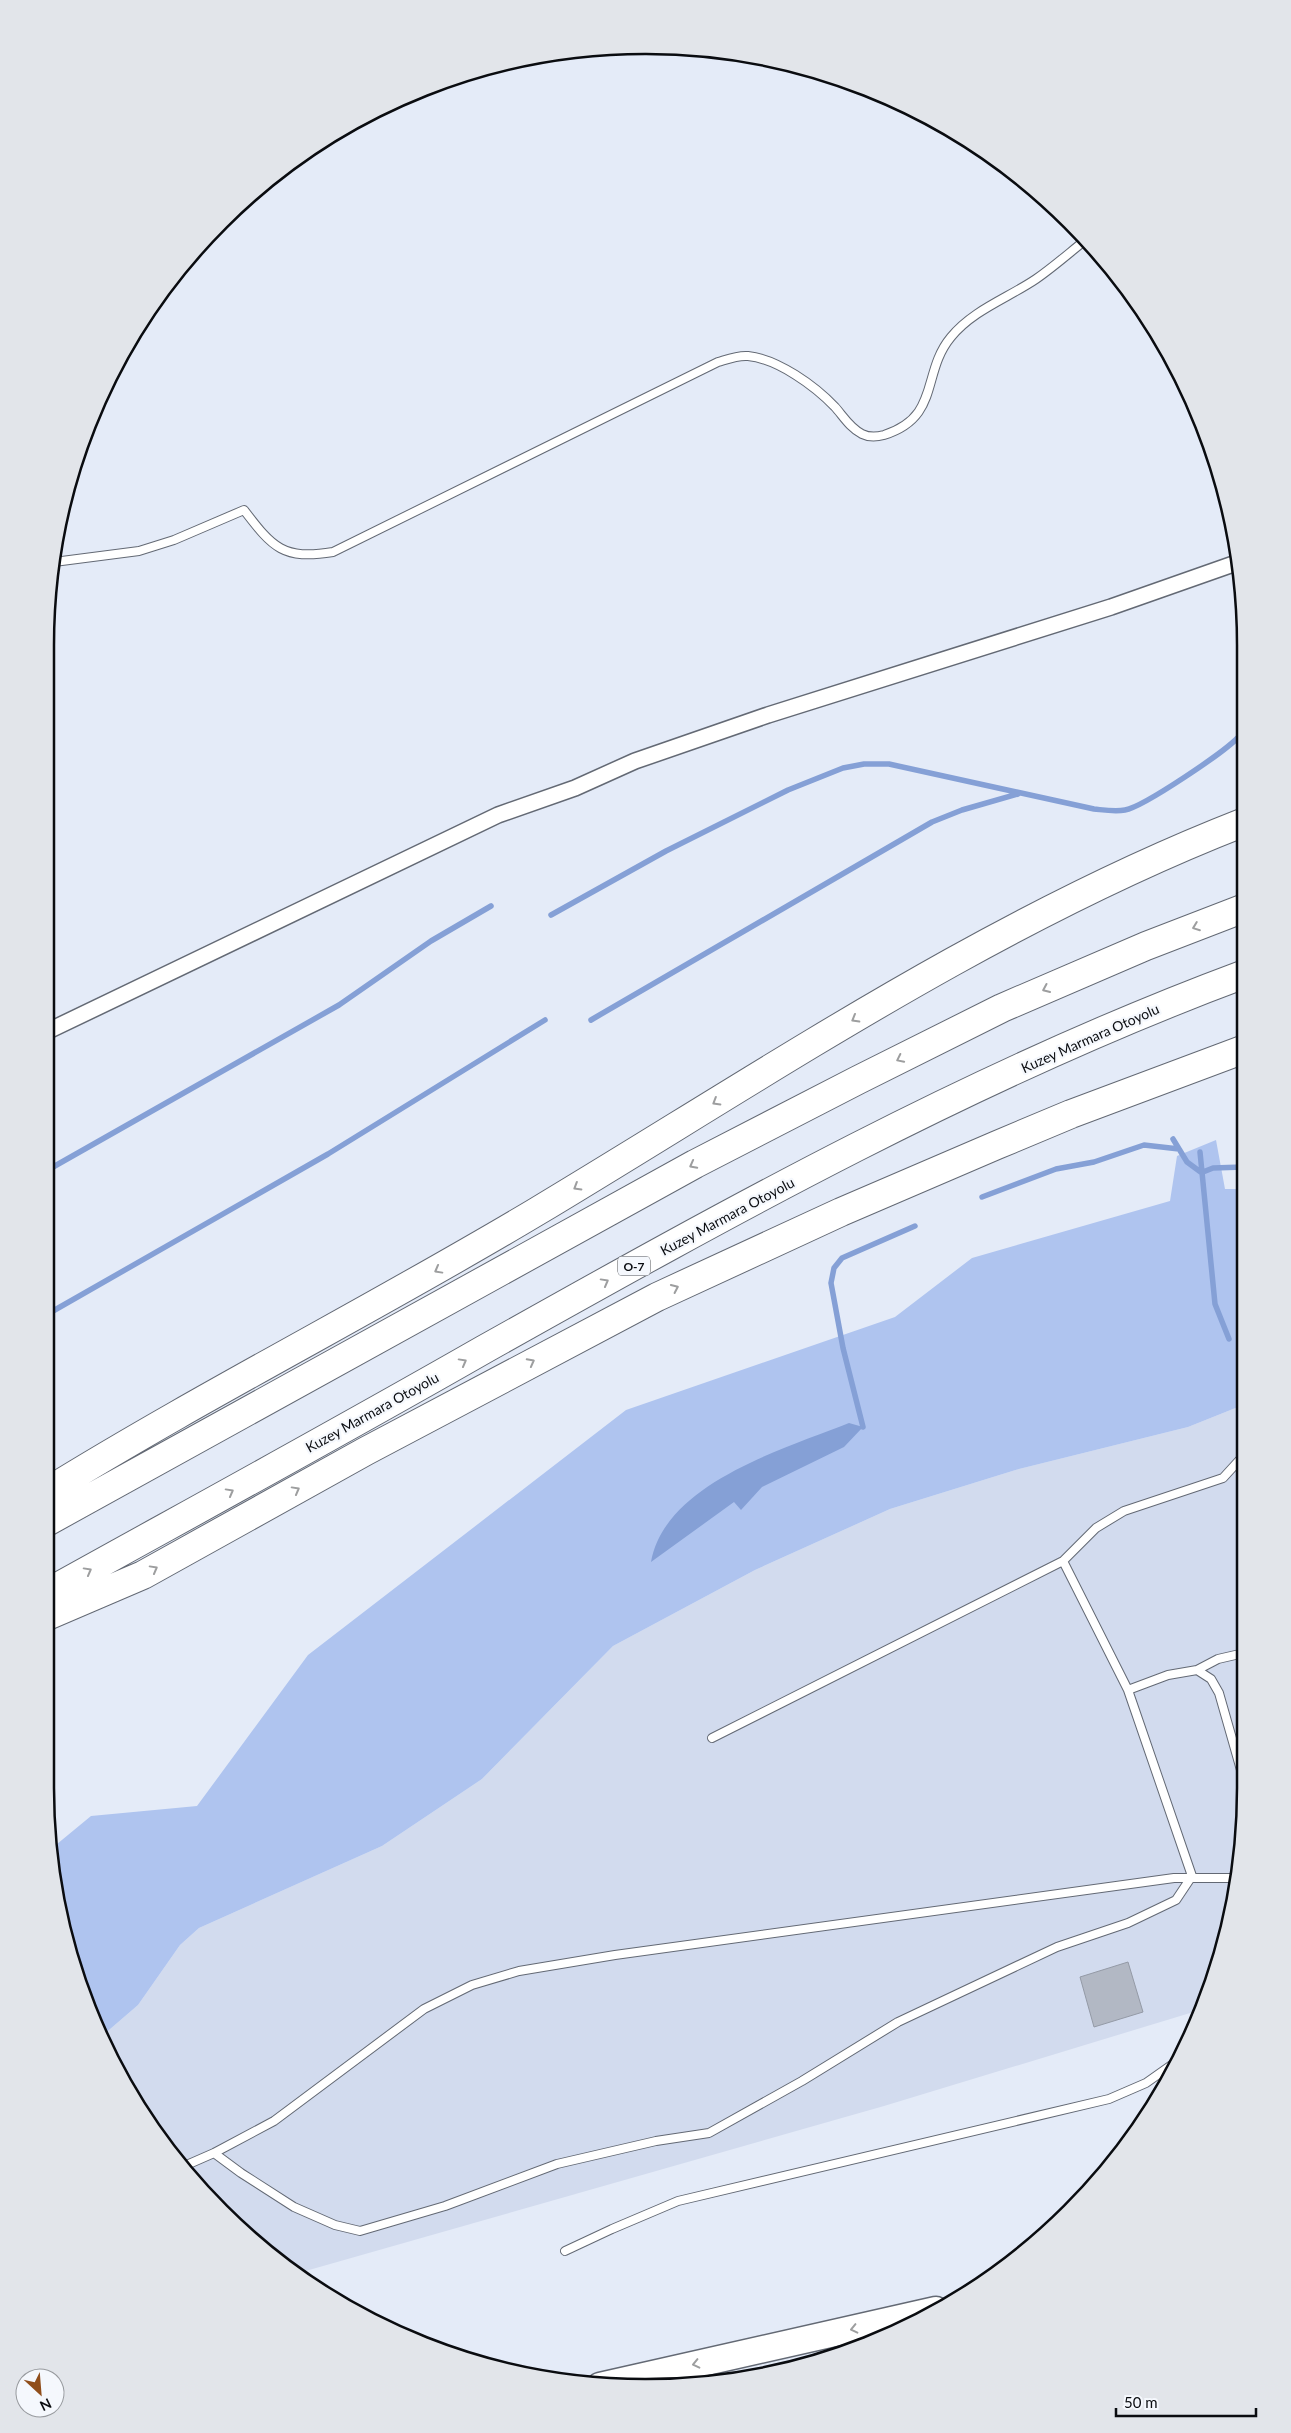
<svg xmlns="http://www.w3.org/2000/svg" width="1291" height="2433" font-family="Lato,sans-serif">
  <style>
    .built { fill: #d2dbee }
    .green { fill: #afc4ef }
    .water { fill: #85a0d6 }
    .lines { fill: none; stroke-linecap: round; stroke-linejoin: round }
    .stream { stroke: #85a0d6; stroke-width: 5.5 }
    .building { fill: #b2b8c4; stroke: #949aa6 }
    .service-casing { stroke: #636974; stroke-width: 10 }
    .minor-casing { stroke: #636974; stroke-width: 18 }
    .trunk-casing { stroke: #636974; stroke-width: 29 }
    .motorway-casing { stroke: #636974; stroke-width: 30 }
    .service { stroke: #fff; stroke-width: 8 }
    .minor { stroke: #fff; stroke-width: 15 }
    .trunk { stroke: #fff; stroke-width: 26 }
    .motorway { stroke: #fff; stroke-width: 28 }
    .oneway { stroke: #9d9e9f }
    .labels { text-anchor: middle; dominant-baseline: central; stroke-width: 4.5; stroke-linejoin: round; paint-order: stroke }
    .shield { fill: #f5f8fd; stroke: #505357; stroke-width: 1 }
    .shield-label { font-size: 12px; font-weight: bold; fill: #0a0c10 }
    .street-label { font-size: 14px; fill: #0a0c10; stroke: #f5f8fd }
    .rim { fill: none; stroke: #0a0c10; stroke-width: 2.5 }
  </style>
  <rect width="100%" height="100%" fill="#e4ebf8"/>
  <!-- built -->
  <path class="built" d="M1243,1405L1245,1826L1226,1943L1200,2010L884,2106L295,2274L249,2239L169,2153L125,2087L102,2036L138,2005L180,1945L199,1928L382,1846L482,1779L613,1646L755,1570L890,1509L1019,1469L1188,1427Z"/>
  <!-- green -->
  <path class="green" d="M1216,1140L1225,1189H1243V1405L1188,1427L1019,1469L890,1509L755,1570L613,1646L482,1779L382,1846L199,1928L180,1945L138,2005L102,2036L77,1981L56,1904L51,1849L91,1816L197,1806L308,1655L626,1410L895,1317L972,1258L1170,1201L1177,1156Z"/>
  <!-- water -->
  <path class="water" d="M849,1423L863,1427L844,1447L762,1487L741,1510L734,1502L651,1562C665,1483 784,1449 849,1423Z"/>
  <g class="lines">
    <!-- stream -->
    <path class="stream" d="M551,915L666,851L788,790L843,768L864,764H889L1094,809C1104,810 1115,812 1125,810C1143,807 1230,749 1241,734
      M591,1020L932,822L962,810L1018,794
      M1173,1139L1187,1162L1202,1173
      M1200,1152L1215,1304L1229,1339
      M46,1171L339,1005L431,941L491,906
      M1203,1172L1213,1168L1243,1167
      M982,1197L1056,1169L1094,1162L1144,1145L1179,1149
      M46,1315L328,1154L545,1020
      M863,1427L843,1348L831,1283L834,1268L842,1258L915,1226"/>
  </g>
  <!-- building -->
  <path class="building" d="M1128,1962L1143,2012L1094,2027L1080,1977Z"/>
  <g class="lines">
    <defs>
      <path id="service" d="M54,562L139,551L174,540L244,510C273,548 283,560 333,552L718,362C728,359 738,355 748,356C778,359 815,386 835,407C843,416 850,428 862,434C868,437 877,437 884,435C941,417 921,373 951,337C973,310 1008,298 1036,279C1052,268 1068,254 1083,242
        M1063,1561L1096,1528L1124,1511L1223,1478L1244,1455
        M1197,1670L1218,1659L1244,1653
        M1128,1690L1168,1675L1197,1670L1211,1679L1219,1693L1245,1784
        M214,2153L241,2173L294,2207L335,2225L360,2231L445,2206L557,2164L656,2141L709,2133L802,2081L898,2022L1057,1947L1128,1923L1176,1900L1192,1876L1128,1690L1063,1561L712,1738
        M182,2167L214,2153L274,2121L424,2009L472,1985L519,1971L615,1955L1174,1878H1236
        M565,2251L612,2229L678,2201L1109,2099L1146,2083L1180,2059"/>
      <path id="minor" d="M46,1032L498,815L575,788L635,761L768,715L1111,607L1239,562"/>
      <path id="trunk" d="M600,2386L936,2310"/>
      <path id="motorway" d="M45,1493C205,1394 374,1309 536,1212C766,1074 991,921 1242,823
        M45,1523L695,1164L858,1080L1002,1008L1146,946L1242,909
        M45,1594C191,1513 338,1433 483,1350C729,1212 978,1073 1242,975
        M45,1617L143,1575L366,1451L657,1297L841,1212L997,1145L1071,1114L1242,1050"/>
    </defs>
    <!-- service casing -->
    <use href="#service" class="service-casing"/>
    <!-- minor casing -->
    <use href="#minor" class="minor-casing"/>
    <!-- trunk casing -->
    <use href="#trunk" class="trunk-casing"/>
    <!-- motorway casing -->
    <use href="#motorway" class="motorway-casing"/>
    <!-- service -->
    <use href="#service" class="service"/>
    <!-- minor -->
    <use href="#minor" class="minor"/>
    <!-- trunk -->
    <use href="#trunk" class="trunk"/>
    <!-- motorway -->
    <use href="#motorway" class="motorway"/>
  </g>
  <!-- one-way arrows -->
  <defs><path id="oneway-chevron" d="M-2-3.5L2.5 0L-2 3.5" fill="none" stroke-width="1.6" stroke-linecap="round" stroke-linejoin="round" transform="scale(1.25)"/></defs>
  <g class="oneway">
    <use href="#oneway-chevron" transform="translate(1196 927) rotate(159)"/>
    <use href="#oneway-chevron" transform="translate(1046 989) rotate(156)"/>
    <use href="#oneway-chevron" transform="translate(855 1019) rotate(150)"/>
    <use href="#oneway-chevron" transform="translate(900 1059) rotate(154)"/>
    <use href="#oneway-chevron" transform="translate(716 1102) rotate(149)"/>
    <use href="#oneway-chevron" transform="translate(693 1165) rotate(152)"/>
    <use href="#oneway-chevron" transform="translate(577 1187) rotate(149)"/>
    <use href="#oneway-chevron" transform="translate(438 1270) rotate(151)"/>
    <use href="#oneway-chevron" transform="translate(605 1282) rotate(-29)"/>
    <use href="#oneway-chevron" transform="translate(675 1288) rotate(-25)"/>
    <use href="#oneway-chevron" transform="translate(463 1362) rotate(-29)"/>
    <use href="#oneway-chevron" transform="translate(531 1362) rotate(-28)"/>
    <use href="#oneway-chevron" transform="translate(296 1490) rotate(-29)"/>
    <use href="#oneway-chevron" transform="translate(230 1492) rotate(-29)"/>
    <use href="#oneway-chevron" transform="translate(154 1569) rotate(-29)"/>
    <use href="#oneway-chevron" transform="translate(88 1571) rotate(-29)"/>
    <use href="#oneway-chevron" transform="translate(854 2329) rotate(167)"/>
    <use href="#oneway-chevron" transform="translate(696 2364) rotate(167)"/>
  </g>
  <g class="labels">
    <!-- shield labels -->
    <rect class="shield" x="618" y="1256.5" width="32" height="19" rx="4"/>
    <g class="shield-label">
      <text x="634" y="1266">O-7</text>
    </g>
    <!-- street labels -->
    <g class="street-label">
      <text transform="translate(1090 1038) rotate(-24)">Kuzey Marmara Otoyolu</text>
      <text transform="translate(727 1216) rotate(-28)">Kuzey Marmara Otoyolu</text>
      <text transform="translate(372 1412) rotate(-29)">Kuzey Marmara Otoyolu</text>
    </g>
  </g>
  <!-- crop -->
  <path d="M0 0H1291V2433H0ZM645 54H646A591 591 0 0 1 1237 645V1788A591 591 0 0 1 646 2379H645A591 591 0 0 1 54 1788V645A591 591 0 0 1 645 54Z" fill="#e2e5ea" fill-rule="evenodd"/>
  <path class="rim" d="M645 54H646A591 591 0 0 1 1237 645V1788A591 591 0 0 1 646 2379H645A591 591 0 0 1 54 1788V645A591 591 0 0 1 645 54Z"/>
  <!-- north arrow -->
  <g transform="translate(40 2393) rotate(154)"><circle r="24" fill="#f5f8fd" stroke="#979a9e"/>
  <path d="M0-4L9 19L0 12L-9 19Z" fill="#904e1b"/>
  <text y="-8" font-size="14" font-weight="bold" text-anchor="middle" fill="#0a0c10">N</text>
  </g>
  <!-- scale -->
  <path d="M1116 2408v8h140v-8" fill="none" stroke="#0a0c10" stroke-width="2.5"/>
  <text x="1124" y="2408" font-size="15" fill="#0a0c10" stroke="#f5f8fd" stroke-width="4" paint-order="stroke">50 m</text>
</svg>
